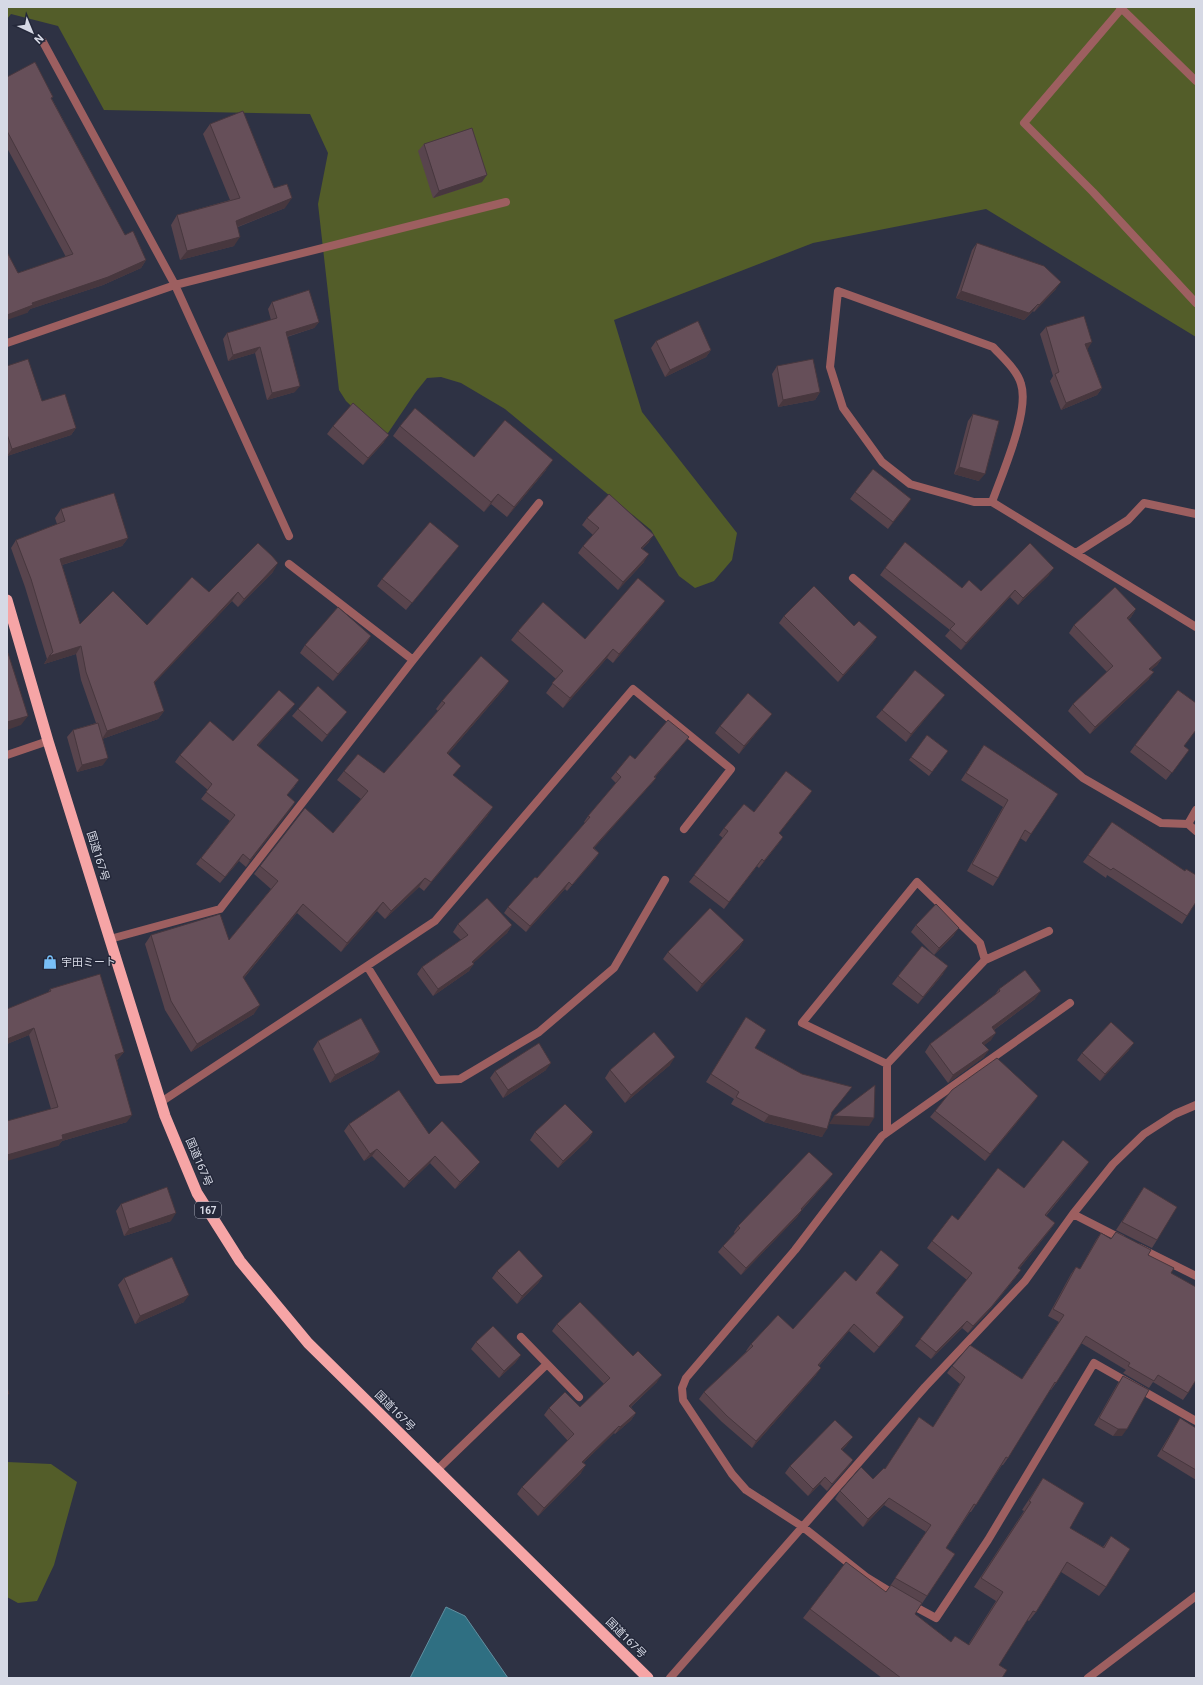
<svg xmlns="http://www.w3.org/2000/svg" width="1203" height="1685" font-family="Roboto,'Noto Sans JP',sans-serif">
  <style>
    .green { fill: #535d29 }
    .water { fill: #2f6f82; stroke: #618fa0 }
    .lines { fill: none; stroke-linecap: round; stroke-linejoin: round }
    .service { stroke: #9d5f60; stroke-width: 8 }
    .minor { stroke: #9d5f60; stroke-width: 8 }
    .tertiary { stroke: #9d5f60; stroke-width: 8 }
    .trunk { stroke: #f6a5a6; stroke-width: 11 }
    .wall { fill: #58444d }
    .shaded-wall { fill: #47373e }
    .building { fill: #664f59; stroke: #47373e }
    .labels { text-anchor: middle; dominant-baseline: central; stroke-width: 3; stroke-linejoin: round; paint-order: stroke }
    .shield { fill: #24283a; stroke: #a1a4b2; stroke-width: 1 }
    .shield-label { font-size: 10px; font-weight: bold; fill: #d6d9e5 }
    .street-label { font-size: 11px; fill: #d6d9e5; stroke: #24283a }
    .poi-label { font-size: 11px; fill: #d6d9e5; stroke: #24283a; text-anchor: start }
  </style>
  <rect width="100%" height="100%" fill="#2e3244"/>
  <!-- green -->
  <path class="green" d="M7,7H1196V337L986,209L813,243L614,320L642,412L737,533L732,560L714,581L695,588L679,576L651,530L505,409L461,383L441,377L427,378L415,393L388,433L377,431L346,401L339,390L318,204L328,153L310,114L104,110L58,26L11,14L7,19Z
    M7,1462L51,1464L77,1482L54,1565L37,1601L18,1603L7,1597Z"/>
  <!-- water -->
  <path class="water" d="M446,1607L465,1616L508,1678H410Z"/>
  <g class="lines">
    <!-- service -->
    <path class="service" d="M1120,7L1196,81
      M1122,8L1024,123L1093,192L1196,303"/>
    <!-- minor -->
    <path class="minor" d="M43,42L175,285L289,536
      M7,343L175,285L506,202
      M992,502C1002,474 1030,411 1021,384C1017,370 1003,358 993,347L838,291L830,367L843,408L882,462L910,484L974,502H992L1196,627
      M1076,553L1128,520L1144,503L1196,514
      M289,564L413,660
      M853,578L1083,778L1161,823L1188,824L1196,831
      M7,755L48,741
      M1188,824L1196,810
      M110,939L220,909L413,660L539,503
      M985,960L1049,931
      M367,966L438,1080L460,1079L539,1032L614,968L665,880
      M887,1064L802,1023L917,882L980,943L985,960L887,1064V1132
      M161,1102L435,921L633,689L731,769L684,829
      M1073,1214L1122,1239
      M1140,1248L1196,1276
      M521,1337L579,1397
      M437,1470L547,1364
      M897,1596L866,1577L803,1527L746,1490L732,1474L683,1400L682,1388L686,1378L795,1250L882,1136L1070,1003
      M910,1604L936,1618L988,1540L1094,1363L1196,1421
      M670,1678L925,1387L1025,1281L1073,1214L1113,1164L1144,1134L1175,1114L1196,1105"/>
    <!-- tertiary -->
    <path class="tertiary" d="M1088,1678L1196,1596"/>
    <!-- trunk -->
    <path class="trunk" d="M7,600L48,741L165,1116L197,1193L240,1261L308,1343L648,1678"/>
  </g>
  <!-- wall -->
  <path class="wall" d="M7,77L52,99L125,235L146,260L141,268L103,285L30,309L27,313L18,273L66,257L7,148Z
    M210,124L274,188L285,208L238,227L234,246L180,260L171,225L177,215L230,200L203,134Z
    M424,144L482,182L433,198L418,151Z
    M977,243L1056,289L1034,312L1033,311L1024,320L956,298L972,250Z
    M272,302L319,322L314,328L287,337L295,392L267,400L255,353L228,361L223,339L227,333L271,320L268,309Z
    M1046,327L1087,349L1102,388L1097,395L1061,410L1050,381L1053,376L1040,334Z
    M656,341L711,350L706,357L665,377L651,348Z
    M7,366L42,401L76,428L71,435L7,456Z
    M777,366L820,392L815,400L778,407L772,374Z
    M973,414L979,481L954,474L968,421Z
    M333,426L384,442L363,465L327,434Z
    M400,426L474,457L546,470L507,517L491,504L484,512L393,436Z
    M855,492L911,499L888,529L850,499Z
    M61,509L128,538L122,546L62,565L80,624L147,625L209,592L273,572L238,607L232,601L154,683L164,711L158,719L102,739L103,765L77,772L67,737L73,730L96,723L81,680L76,654L44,664L47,659L25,587L11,548L16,540L57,524L55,518Z
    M587,518L649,542L642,549L644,562L618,590L578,553L583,546L593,535L582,525Z
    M453,553L406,610L377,586L382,579Z
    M885,568L962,588L981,591L1049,575L1018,605L1010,597L961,650L945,636L950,630L880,575Z
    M665,601L658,610L613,663L607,658L563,708L546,693L556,679L511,640L518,631L585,639Z
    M1136,609L1131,617L1128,620L1162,658L1157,665L1151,670L1149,679L1090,734L1068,711L1073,704L1107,672L1069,633L1074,625Z
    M784,616L854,626L877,637L872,644L838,682L779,623Z
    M371,636L366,644L333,681L300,653L305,645Z
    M509,681L503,690L448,754L454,776L493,807L487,816L424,891L419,887L385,919L377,911L341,952L297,913L244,978L254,1014L191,1052L165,1010L145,944L151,935L229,940L271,889L254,874L260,866L333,833L361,799L337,780L344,771L384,773L438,711L436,709L442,701Z
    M945,695L939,702L906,742L876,717L882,710Z
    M295,704L290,710L258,746L295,786L287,795L295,802L246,867L239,861L220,883L196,864L230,821L201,799L208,790L175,762L180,755L233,741Z
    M298,709L341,719L322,742L292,716Z
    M772,714L766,721L739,754L715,733L720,726Z
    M927,735L948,751L929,776L909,760Z
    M684,743L655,777L656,778L651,784L594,848L599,853L595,859L567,891L565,889L526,932L504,913L508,907L537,878L585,823L584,822L588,816L616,783L611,778L616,772L635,759Z
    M984,745L1031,834L1026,842L1020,838L998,878L993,886L967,871L1003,807L961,780Z
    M1135,745L1184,746L1189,750L1166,780L1130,752Z
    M807,798L779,833L783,837L778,844L759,868L757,866L724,909L689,882L723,838L719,835L724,828L754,812Z
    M1112,822L1187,916L1182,924L1107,875L1106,878L1083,862Z
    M458,924L512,925L507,933L473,963L469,971L433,996L417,974L422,967L461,940L453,932Z
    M916,925L954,935L934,955L911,932Z
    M744,940L739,948L697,992L663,959L668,952Z
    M943,974L918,1004L892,984L898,976Z
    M50,989L124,1052L118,1059L117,1060L127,1122L62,1141L58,1146L51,1109L29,1035L7,1044V1009L48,993Z
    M999,989L1035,999L994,1030L991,1040L984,1045V1057L948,1083L925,1052L930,1044L994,996Z
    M746,1017L755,1048L802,1074L846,1094L831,1113L822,1137L764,1122L731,1104L734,1099L706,1082Z
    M318,1041L380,1052L374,1060L330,1083L313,1049Z
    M1129,1050L1100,1081L1077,1060L1082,1053Z
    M670,1065L625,1103L605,1078L610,1070Z
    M546,1070L503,1098L490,1078L495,1071Z
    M1038,1096L1033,1103L985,1161L930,1117L935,1111Z
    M349,1124L429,1134L475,1169L455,1189L430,1163L404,1188L372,1156L364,1161L344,1131Z
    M535,1132H593L588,1140L558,1168L530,1140Z
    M1089,1162L1084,1169L1046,1216L1055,1223L1050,1230L1019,1269L1016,1277L987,1313L968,1333L962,1328L931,1359L915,1346L967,1280L927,1248L932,1241L958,1220L1024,1188Z
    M833,1174L828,1180L802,1210L797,1217L741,1275L718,1252L723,1246L735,1234L734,1232L738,1226Z
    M1144,1187L1157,1240L1152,1248L1116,1230Z
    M121,1204L171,1221L124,1236L116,1211Z
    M1116,1232L1148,1255L1171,1273L1188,1393L1183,1400L1153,1382L1149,1388L1123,1373L1126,1370L1081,1343L1056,1383L1051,1390L1050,1389L1008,1458L1003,1465H1002L971,1512H970L946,1548L955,1554L915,1614L951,1642L968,1645L996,1601L974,1587L1024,1511L1022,1510L1043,1478L1070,1528L1103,1547L1111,1536L1106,1587L1099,1596L1061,1572L1036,1612L1029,1621L1027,1620L999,1665L1002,1678H882L803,1618L810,1609L886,1592L926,1532L884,1505L863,1527L835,1499L840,1491L873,1479L885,1469L919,1417L933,1427L960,1384L947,1373L952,1366L1022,1379L1059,1322L1048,1316L1071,1274L1076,1267L1080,1269L1096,1240L1101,1233L1111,1239Z
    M497,1271L543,1276L538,1283L517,1304L492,1278Z
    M894,1272L877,1293L900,1324L874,1353L849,1331L819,1366L816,1375L752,1448L722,1422L699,1399L704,1392L747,1351H746L751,1344L793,1329L856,1281Z
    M124,1278L184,1302L135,1324L118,1285Z
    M557,1324L657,1382L631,1407L636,1413L631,1420L615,1434L614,1433L583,1463L581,1473L538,1516L517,1494L522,1487L568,1441L544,1415L549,1408L580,1407L604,1384L552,1331Z
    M476,1342L521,1355L515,1363L499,1378L471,1349Z
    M1123,1376L1122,1436H1113L1094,1425L1118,1383Z
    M1180,1418L1196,1428V1480L1157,1456Z
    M847,1445L842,1450L853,1460L848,1467L827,1491L820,1484L808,1496L785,1473L790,1466Z"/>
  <!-- shaded-wall -->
  <path class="shaded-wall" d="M487,175L482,182L433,198L439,191Z
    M292,198L285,208L229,230L236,221Z
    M240,237L234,246L180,260L187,251Z
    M146,260L141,268L103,285L30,309L27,313L7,320V315L32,303Z
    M1061,282L1056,289L1034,312L1039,305Z
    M961,291L1038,304L1033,311L1024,320L956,298Z
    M319,322L314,328L282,338L286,332Z
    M1092,342L1087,350L1085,344Z
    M260,347L255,353L228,361L233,355Z
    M711,350L706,357L665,377L670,370Z
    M300,386L295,392L267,400L272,393Z
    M1102,388L1097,395L1061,410L1066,403Z
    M820,392L815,400L778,407L783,400Z
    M76,428L71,435L7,456L12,449Z
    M389,435L384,442L363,465L368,458Z
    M553,460L546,470L507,517L514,507Z
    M959,467L985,474L979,481L954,474Z
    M498,494L491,504L484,512L491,502Z
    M911,499L906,507L888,529L893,522Z
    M654,535L649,542L636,555L641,548Z
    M128,538L122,546L55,567L60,559Z
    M459,546L453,553L406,610L412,603Z
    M649,554L644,562L618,590L623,582Z
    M278,563L273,572L238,607L244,599Z
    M1054,568L1049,575L1018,605L1023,598Z
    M1015,590L1010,597L961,650L966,643Z
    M238,592L232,601L148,690L154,682Z
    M665,601L658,610L613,663L619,654Z
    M1136,609L1131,617L1122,625L1127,618Z
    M371,636L366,644L333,681L338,674Z
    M877,637L872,644L838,682L843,675Z
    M81,646L76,654L44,664L49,656Z
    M613,649L607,658L563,708L570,698Z
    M1162,658L1157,665L1144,676L1149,669Z
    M1154,672L1149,679L1090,734L1095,727Z
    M509,681L503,690L441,762L447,753Z
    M945,695L939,702L906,742L911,734Z
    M295,704L290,710L253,752L257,745Z
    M164,711L158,719L102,739L107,731Z
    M347,712L341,719L322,742L327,735Z
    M772,714L766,721L739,754L744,746Z
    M28,716L21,725L7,730V722Z
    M689,737L684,743L650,783L654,777Z
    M108,758L103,765L77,772L82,765Z
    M656,778L651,784L589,854L593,848Z
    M812,791L807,798L774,840L779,833Z
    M295,802L291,809L246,867L250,860Z
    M493,807L487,816L424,891L431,882Z
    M783,837L778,844L759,868L764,861Z
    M599,853L595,859L567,891L572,885Z
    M243,854L239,861L220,883L225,877Z
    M762,859L757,866L724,909L729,902Z
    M425,878L419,887L385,919L391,911Z
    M569,882L565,889L526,932L530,926Z
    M383,902L377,911L341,952L347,943Z
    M303,904L297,913L237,986L243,977Z
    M512,925L507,933L469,967L474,964L469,971L433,996L438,989L472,962Z
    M959,928L954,935L934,955L939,948Z
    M744,940L739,948L697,992L702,984Z
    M948,966L943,974L918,1004L923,997Z
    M1041,991L1035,999L987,1035L992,1027Z
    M260,1005L254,1014L191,1052L197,1044Z
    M34,1028L29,1035L7,1044V1039Z
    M996,1033L991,1040L977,1051L982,1043Z
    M1134,1043L1129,1050L1100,1081L1105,1074Z
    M989,1050L984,1057L948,1083L953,1075Z
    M124,1052L118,1059L110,1062L115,1055Z
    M380,1052L374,1060L330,1083L335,1075Z
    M675,1057L670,1065L625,1103L631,1095Z
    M551,1063L546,1070L503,1098L508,1090Z
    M1038,1096L1033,1103L985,1161L990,1154Z
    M132,1115L127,1122L62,1141L58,1146L7,1161V1155L62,1135Z
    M769,1115L827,1129L822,1137L764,1122Z
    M834,1116L874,1118L869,1126L829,1124Z
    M593,1132L588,1140L558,1168L563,1161Z
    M377,1149L372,1156L364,1161L370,1154Z
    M435,1156L430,1163L404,1188L409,1181Z
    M480,1162L475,1169L455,1189L460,1182Z
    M1089,1162L1084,1169L1040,1222L1045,1215Z
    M833,1174L828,1180L796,1216L801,1209Z
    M802,1210L797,1217L741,1275L746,1268Z
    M176,1213L171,1221L124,1236L129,1229Z
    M1055,1223L1050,1230L1014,1275L1018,1268Z
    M899,1265L894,1272L872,1300L876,1293Z
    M1021,1270L987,1313L968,1333L973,1326Z
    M543,1276L538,1283L517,1304L522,1296Z
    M189,1295L184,1302L135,1324L140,1316Z
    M904,1317L900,1324L874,1353Z
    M967,1321L962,1328L931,1359L936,1352Z
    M854,1324L849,1331L813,1372L818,1365Z
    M521,1355L515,1363L499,1378L504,1371Z
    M821,1368L816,1375L752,1448L756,1441Z
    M662,1375L657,1382L624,1413L629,1406Z
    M636,1413L631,1420L615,1434L620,1427Z
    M619,1426L614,1433L577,1469L582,1462Z
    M1118,1429H1127L1122,1436H1113Z
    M853,1437L847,1445L836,1456L841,1449Z
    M853,1460L848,1467L827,1491L832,1484Z
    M586,1465L581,1473L538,1516L544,1508Z
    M825,1477L820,1484L808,1496L813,1489Z
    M889,1498L884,1505L863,1527L868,1519Z"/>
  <!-- building -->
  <path class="building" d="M35,62L53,97L51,98L125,235L133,231L146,260L108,277L32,303L33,305L7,315V252L18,273L73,254L7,131V77Z
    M243,111L274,188L287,184L292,198L236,221L240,237L187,251L177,215L240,198L210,124Z
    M472,128L487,175L439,191L424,144Z
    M977,243L1044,266L1061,282L1039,305L1038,304L1029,313L961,291Z
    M309,290L319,322L286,332L300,386L272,393L260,347L233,355L227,333L277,318L272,302Z
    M1084,316L1092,342L1085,344L1102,388L1066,403L1055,374L1059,372L1046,327Z
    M698,321L711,350L670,370L656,341Z
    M28,359L42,401L65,394L76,428L12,449L7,434V366Z
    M813,359L820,392L783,400L777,366Z
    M353,403L389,435L368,458L333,426Z
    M415,408L474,457L505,420L553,460L514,507L498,494L491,502L400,426Z
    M973,414L999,421L985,474L959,467Z
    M873,469L911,499L893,522L855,492Z
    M114,493L128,538L60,559L80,624L113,591L147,625L192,577L209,592L258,543L272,556L278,563L244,599L238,592L154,682L164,711L107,731L86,672L81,646L49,656L53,652L31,579L16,540L65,521L61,509Z
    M609,494L654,535L641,548L649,554L623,582L583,546L599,528L587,518Z
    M430,522L459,546L412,603L382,579Z
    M905,542L962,588L969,580L981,591L1030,543L1054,568L1023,598L1015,590L966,643L950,629L955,624L885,568Z
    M638,578L665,601L619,654L613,649L570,698L552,683L563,671L518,631L543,602L585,639Z
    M814,586L854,626L859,621L877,637L843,675L784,616Z
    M1115,587L1136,609L1127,618L1162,658L1149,669L1154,672L1095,727L1073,704L1113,666L1074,625Z
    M338,607L371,636L338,674L305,645Z
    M7,653H8L28,716L7,722Z
    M481,656L509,681L447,753L461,766L453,775L493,807L431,882L425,878L391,911L383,902L347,943L303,904L243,977L260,1005L197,1044L171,1001L151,935L220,914L229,940L278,881L260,866L305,808L333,833L368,791L344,771L358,754L384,773L445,703L442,701Z
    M915,670L945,695L911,734L882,710Z
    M318,686L347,712L327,735L298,709Z
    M279,690L295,704L257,745L299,780L287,795L295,802L250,860L243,854L225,877L201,858L235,815L206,792L212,784L180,755L210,721L233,741Z
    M1178,690L1196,703V730L1184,746L1189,750L1172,773L1135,745Z
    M748,693L772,714L744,746L720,726Z
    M668,720L689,737L654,777L656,778L593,848L599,853L572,885L569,882L530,926L508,907L535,877L537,878L590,817L588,816L621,777L616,772L630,755L635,759Z
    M98,723L108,758L82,765L73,730Z
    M927,735L948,751L932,772L911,757Z
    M984,745L1058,794L1031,834L1025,830L998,878L972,864L1008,800L966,773Z
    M786,771L812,791L779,833L783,837L764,861L762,859L729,902L694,875L728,831L724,828L744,804L754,812Z
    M1112,822L1185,871L1186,869L1196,875V902L1187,916L1113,868L1111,870L1088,855Z
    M487,898L512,925L472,962L474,964L438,989L422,967L468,935L458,924Z
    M936,904L959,928L939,948L916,925Z
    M710,908L744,940L702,984L668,952Z
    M922,946L948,966L923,997L898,976Z
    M1025,970L1041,991L992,1027L996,1033L982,1043L989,1050L953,1075L930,1044L1000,991L999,989Z
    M100,974L124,1052L115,1055L132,1115L62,1135L63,1139L7,1155V1121L58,1107L34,1028L7,1039V1009L51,991L50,989Z
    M746,1017L766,1030L755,1048L802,1074L852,1087L832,1112L827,1129L769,1115L736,1097L739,1092L711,1074Z
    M361,1018L380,1052L335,1075L318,1041Z
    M1111,1022L1134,1043L1105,1074L1082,1053Z
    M654,1032L675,1057L631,1095L610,1070Z
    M539,1043L551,1063L508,1090L495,1071Z
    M997,1058L1038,1096L990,1154L935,1111L952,1090Z
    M875,1085L874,1118L834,1116Z
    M399,1090L429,1134L442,1121L480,1162L460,1182L435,1156L409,1181L377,1149L370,1154L349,1124Z
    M565,1104L593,1132L563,1161L535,1132Z
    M1063,1140L1089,1162L1045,1215L1055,1223L1018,1268L1021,1270L992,1306L973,1326L967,1321L936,1352L920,1339L972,1273L932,1241L952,1215L958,1220L998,1168L1024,1188Z
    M809,1152L833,1174L801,1209L802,1210L746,1268L723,1246L740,1228L738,1226Z
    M167,1187L176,1213L129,1229L121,1204Z
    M1144,1187L1177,1207L1157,1240L1122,1222Z
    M1116,1232L1151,1250L1148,1255L1174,1268L1171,1273L1196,1287V1380L1188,1393L1158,1375L1154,1381L1128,1366L1130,1363L1086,1336L1056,1383L1055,1382L1008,1458L1006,1457L976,1505L974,1504L946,1548L955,1554L927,1596L895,1578L931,1525L889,1498L868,1519L840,1491L861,1467L873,1479L884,1468L885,1469L919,1417L933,1427L965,1377L952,1366L970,1345L1022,1379L1064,1315L1053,1309L1076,1267L1080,1269L1101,1233L1111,1239Z
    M519,1250L543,1276L522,1296L497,1271Z
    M881,1250L899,1265L876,1293L904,1317L879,1347L854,1324L818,1365L821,1368L756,1441L727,1416L704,1392L753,1346L751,1344L778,1315L793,1329L845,1271L856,1281Z
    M172,1257L189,1295L140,1316L124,1278Z
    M580,1302L633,1356L638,1351L662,1375L629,1406L636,1413L620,1427L619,1426L582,1462L586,1465L544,1508L522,1487L574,1434L549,1408L565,1392L580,1407L610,1378L557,1324Z
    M493,1326L521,1355L504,1371L476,1342Z
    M1123,1376L1149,1390L1127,1429H1118L1099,1418Z
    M7,1387L9,1394H7Z
    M1180,1418L1196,1428V1470L1162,1450Z
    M835,1420L853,1437L841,1449L853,1460L832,1484L825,1477L813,1489L790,1466Z
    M1043,1478L1084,1503L1070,1528L1104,1548L1111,1536L1130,1549L1106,1587L1067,1562L1036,1612L1033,1611L999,1665L1007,1670L1002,1678H901L810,1609L846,1562L886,1592L891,1585L922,1603L915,1614L951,1642L955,1636L969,1645L1003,1592L981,1578L1031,1502L1029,1501Z"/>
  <!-- icons -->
  <defs>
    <symbol id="shop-bare" viewBox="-9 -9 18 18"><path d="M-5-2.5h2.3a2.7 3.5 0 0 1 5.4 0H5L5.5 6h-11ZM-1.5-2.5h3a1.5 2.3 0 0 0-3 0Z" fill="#78bff7" stroke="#24283a" stroke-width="2.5" paint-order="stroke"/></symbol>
  </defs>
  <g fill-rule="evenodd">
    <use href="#shop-bare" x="40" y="952" width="20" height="20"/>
  </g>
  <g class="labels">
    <!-- shield labels -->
    <rect class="shield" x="195" y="1202" width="26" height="16" rx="3"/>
    <g class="shield-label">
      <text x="208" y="1210">167</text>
    </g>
    <!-- street labels -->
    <g class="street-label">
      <text transform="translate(98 856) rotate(73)">国道167号</text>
      <text transform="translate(199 1162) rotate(67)">国道167号</text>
      <text transform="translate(395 1411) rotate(45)">国道167号</text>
      <text transform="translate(626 1638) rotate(45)">国道167号</text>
    </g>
    <!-- poi labels -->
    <g class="poi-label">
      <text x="61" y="962">宇田ミート</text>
    </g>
  </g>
  <!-- border -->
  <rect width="1203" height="1685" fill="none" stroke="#d6d9e5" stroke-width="16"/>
  <!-- north arrow -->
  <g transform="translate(32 32) rotate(136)" stroke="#24283a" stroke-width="3" paint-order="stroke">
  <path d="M0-3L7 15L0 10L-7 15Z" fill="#d6d9e5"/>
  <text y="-6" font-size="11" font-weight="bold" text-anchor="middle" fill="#d6d9e5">N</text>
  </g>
</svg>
